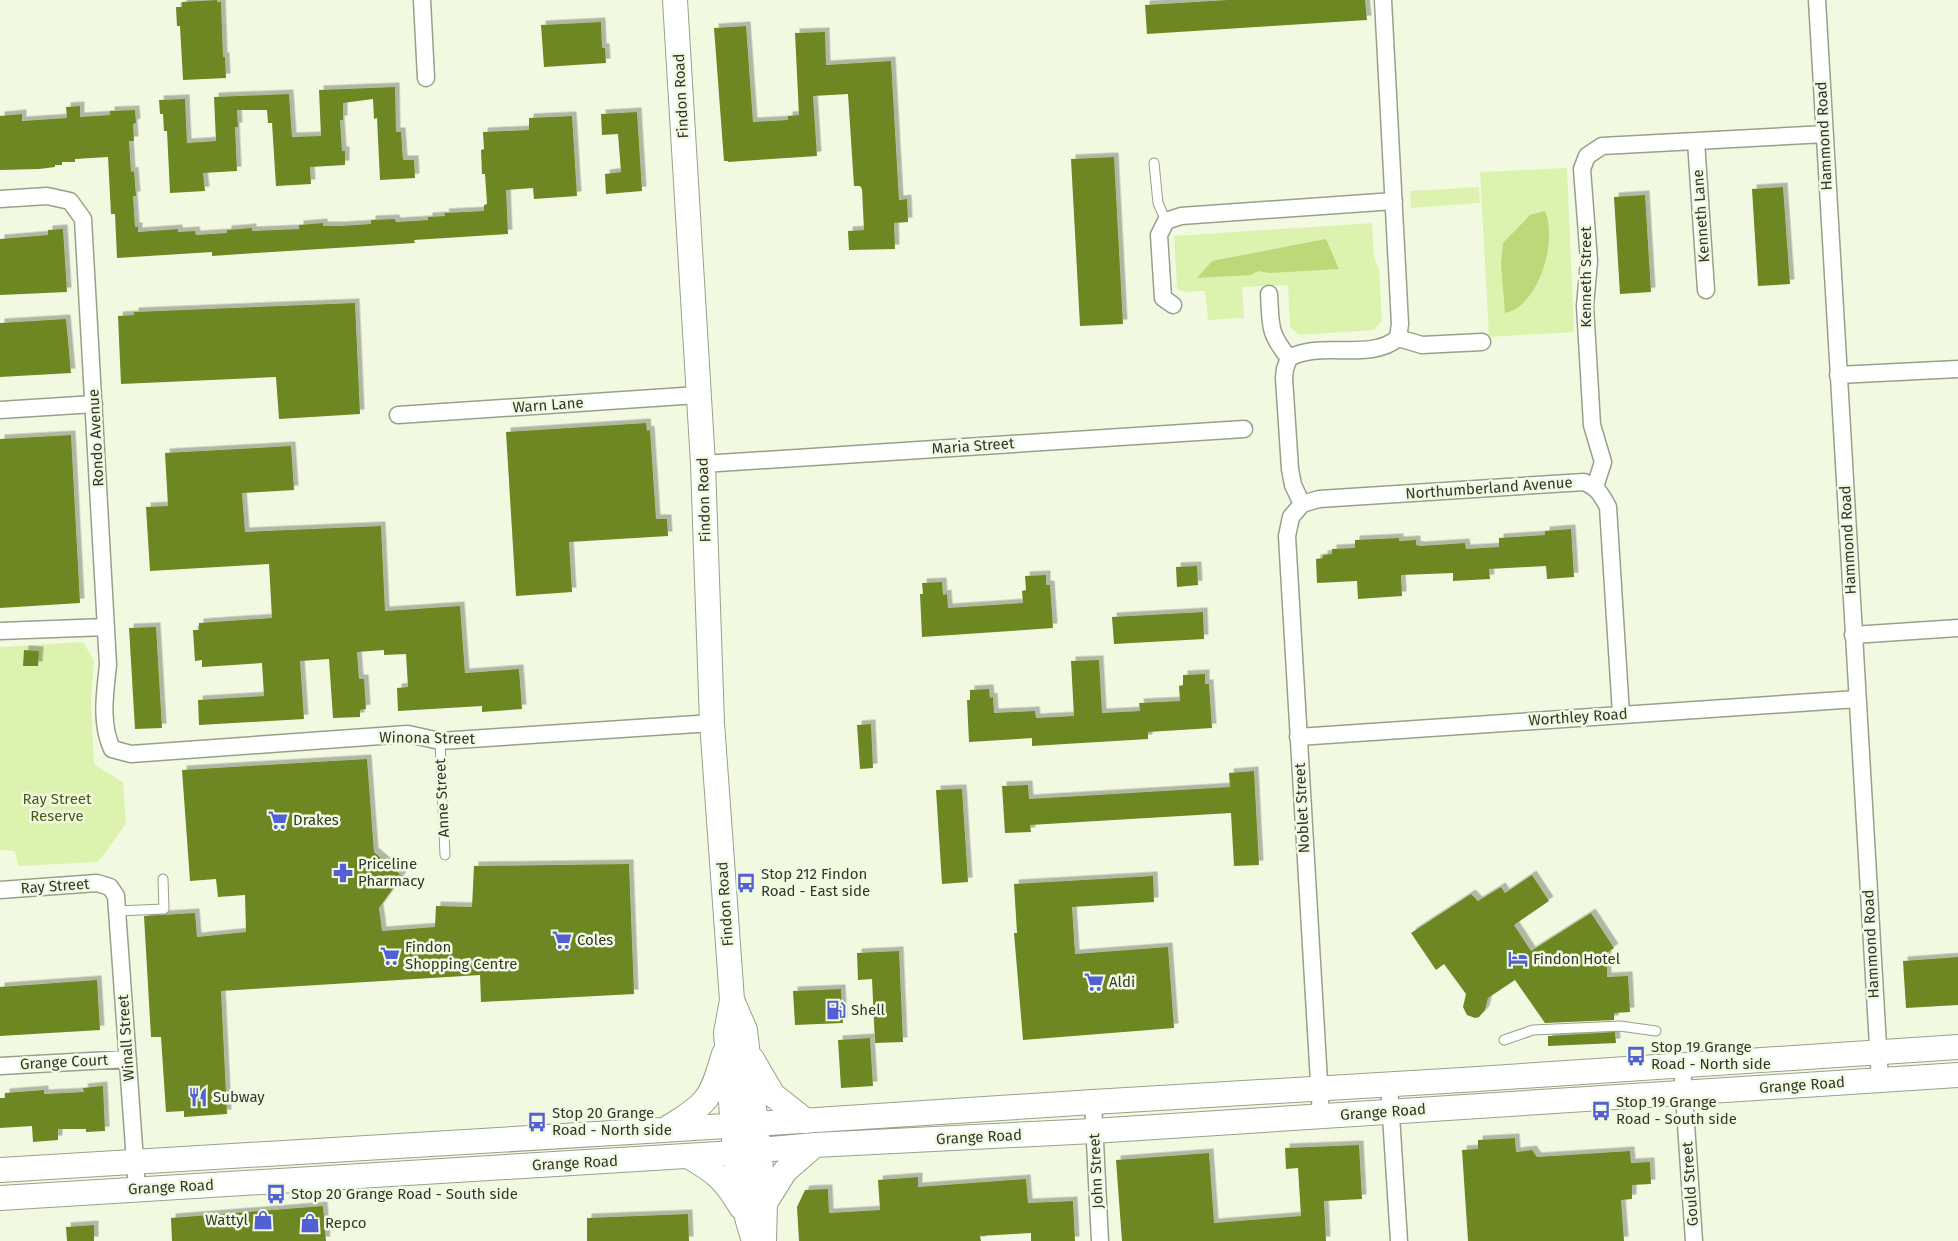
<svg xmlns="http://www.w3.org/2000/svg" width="1958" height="1241" font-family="'Fira Sans',sans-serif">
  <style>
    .green { fill: #dcf3af }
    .water { fill: #bbd978 }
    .building { fill: #6d8722; filter: url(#shadow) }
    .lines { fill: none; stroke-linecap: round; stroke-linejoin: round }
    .lane-casing { stroke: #98a089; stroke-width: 11 }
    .street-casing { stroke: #98a089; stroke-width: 19 }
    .secondary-casing { stroke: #98a089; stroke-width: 26 }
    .lane { stroke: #fff; stroke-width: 9 }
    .street { stroke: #fff; stroke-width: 16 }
    .secondary { stroke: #fff; stroke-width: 24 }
    .labels { text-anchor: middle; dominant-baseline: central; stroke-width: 5; stroke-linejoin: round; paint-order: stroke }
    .street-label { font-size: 15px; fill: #33362d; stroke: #f1fae1 }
    .park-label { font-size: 15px; fill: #495b17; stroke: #f1fae1 }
    .poi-label { font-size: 15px; fill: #33362d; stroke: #f1fae1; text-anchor: start }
  </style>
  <defs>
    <filter id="shadow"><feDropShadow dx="4.5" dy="-4.5" stdDeviation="0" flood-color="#0004"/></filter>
  </defs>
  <rect width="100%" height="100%" fill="#f1fae1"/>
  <!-- green -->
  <path class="green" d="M1567,168L1574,332L1489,337L1480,172Z
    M1479,187L1480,203L1411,208L1410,191Z
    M1372,223L1374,257L1379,269L1382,321L1374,330L1299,335L1290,327L1288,285L1242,287L1244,318L1208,320L1205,291L1185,292L1177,289L1174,236Z
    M83,642L94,661L91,700L94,764L123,782L126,824L98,862L18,866L15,851L0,850V647Z"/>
  <!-- water -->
  <path class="water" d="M1545,211C1558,241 1539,306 1505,313L1501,263L1503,243L1530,215Z
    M1326,239L1339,269L1270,273L1258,271L1251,275L1197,278L1212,261Z"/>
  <!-- building -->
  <path class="building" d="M217,0V2H221L223,57H225L226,78L183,80L180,26H177L176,7H182V2Z
    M1228,0H1365L1367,20L1147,34L1145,5Z
    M601,22L602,48H605L606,63L544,67L541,25Z
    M746,26L753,122L788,120V116L799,115L795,33L825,32L826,65L891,61L899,200L907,199L908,222L894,223L895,249L849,250L848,231L864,230L862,189L860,186H854L848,94L813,96L817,156L728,162V161H724L714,28Z
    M395,87L396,132H401L403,160H414L415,178L380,180L377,118L374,119L373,99L343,103V120H340L342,151H345V165L310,167L311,184L276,186L272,123H268L267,110H237L238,127H235L237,171L203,173L205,191L170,193L167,131H164L163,114H160L159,100L185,99L187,143L216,141L214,97L289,94L292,137L321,136L319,90Z
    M80,106V117L110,115V111L135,110L136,123L133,124L134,141H129L131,172L134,171L136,196H133L135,227H138V232L178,229V232L195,231L196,235L227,233V230L252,228V231L299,229V225L323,223V226H341L371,224V220L395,219L396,222L428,220V217L445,216L444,213L484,211V205L487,204L485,174H482L481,150L484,149L483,132L529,130V118L572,116L577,196L534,199L533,188L506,190L508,234L414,240L415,243L241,254L212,256V252L117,258L115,214H111L108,157L75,159V162H62V165H55V167L39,169L0,170V116L22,114V121L67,118L66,107Z
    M637,112L642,191L606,194L605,174L621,172L618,134L602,135L601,114Z
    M1114,157L1123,324L1080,326L1071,159Z
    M1783,187L1790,284L1758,286L1752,189Z
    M1645,195L1651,292L1620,294L1614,197Z
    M63,229L67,292L0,295V239L48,235V230Z
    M355,303L360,414L279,419L276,377L121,384L118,316L134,315V312Z
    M66,319L71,373L0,377V323Z
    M646,423L647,431L650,430L656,519H667L668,536L569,542L572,592L516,596L506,432Z
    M71,435L80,603L0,608V439Z
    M291,446L294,490L242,493L245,532L381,526L385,611L460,606L465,673L519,669L522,709L482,712V706L398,711L397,688L408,687L406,654L384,655V650L357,652L359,679H364L366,709L360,710V717L333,718L329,659L300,661L304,719L199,725L198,700L264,696L262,663L202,667V660L195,661L193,630H199V623L272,618L269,564L150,571L146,507L168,506L165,453Z
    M1571,529L1574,577L1547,579L1546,566L1489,569L1490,579L1453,581V573L1401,575L1402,596L1358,599L1357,581L1317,583L1316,559L1323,558V555L1332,554V549L1355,548V540L1399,538V541L1416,540V545L1420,546L1465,543L1466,549L1499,547V538L1545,535V531Z
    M1197,566L1198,585L1177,587L1176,567Z
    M1046,575V585H1050L1053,628L922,637L920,594H923L922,583L942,582L943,595L947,594L948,608L1023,603L1022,591L1026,590L1025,576Z
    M1203,612L1204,639L1114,644L1112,617Z
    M156,627L162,728L135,729L129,628Z
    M24,650L39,651L38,666H23Z
    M1099,660L1102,713L1140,711L1139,703L1180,701L1179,686L1183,685V675L1205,674V684H1209L1212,728L1148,732V739L1032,746V738L969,742L967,700H970V690L989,689L990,698L993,697L994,713L1035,711L1036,718L1074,716L1071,661Z
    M871,724L873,768L860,769L857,725Z
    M367,759L374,852L402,876L379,908L382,931L435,927L436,906L472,907L474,866L629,864L634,994L481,1002L480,975L221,991L227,1114L184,1117V1111L166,1112L161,1037H151L144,916L195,913L197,937L246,932L245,895L218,897L216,879L190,881L182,770Z
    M1254,771L1259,865L1234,866L1231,813L1030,825L1031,832L1005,833L1002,786L1028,785L1029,799L1230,787L1229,773Z
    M962,789L968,882L942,884L936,790Z
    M1532,875L1549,901L1514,925L1531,951L1591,913L1614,948L1607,953V977L1628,976L1630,1012L1614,1013V1020L1545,1023L1515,980L1488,998L1485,1010L1479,1017L1475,1018L1467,1015L1463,1007L1466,994L1444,964L1436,970L1411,933L1471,894L1478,901L1501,887L1505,893Z
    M1153,876L1154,902L1072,907L1075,954L1168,947L1174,1028L1023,1040L1014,933H1017L1014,884Z
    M899,951L903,1042L875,1043L872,979L858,980L857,953Z
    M1958,957V1005L1906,1008L1903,961Z
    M97,980L100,1030L0,1036V987Z
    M841,989L843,1023L795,1025L793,991Z
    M1615,1032L1616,1043L1548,1046V1036Z
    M870,1038L873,1086L841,1088L838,1040Z
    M103,1086L105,1131L86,1132V1129H58V1140L33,1142L32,1126L0,1128V1098H5V1093L44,1090V1094L84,1092L83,1088Z
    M1515,1138L1516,1152L1532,1150L1537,1157L1630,1151L1631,1163L1650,1162L1651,1184L1632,1185V1199L1621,1200L1624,1241H1468L1462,1150L1478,1149V1140Z
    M1359,1145L1362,1199L1324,1201L1326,1241H1122L1116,1160L1209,1153L1214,1223L1301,1216L1298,1168L1286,1169L1285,1148Z
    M918,1177V1187L1026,1179L1028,1203L1073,1201L1075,1241H1031V1233L980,1236L981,1241H799L797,1207L805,1190L828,1189L829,1213L880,1210L878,1180Z
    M323,1206L326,1241H172L171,1218Z
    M688,1214L689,1241H587V1218Z
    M94,1225V1241H67L66,1227Z"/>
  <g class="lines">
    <defs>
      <path id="lane" d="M1154,163L1158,203L1166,221
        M440,741L445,855
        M117,911L164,909L163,879
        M1504,1040L1533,1030L1620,1026L1656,1031"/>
      <path id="street" d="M422,0L426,78
        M1817,0L1880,1080
        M1696,141L1706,290
        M0,199L47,196L70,201L83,219L108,665C105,693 100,723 112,749L131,754L408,734L440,741L712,723
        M1269,294C1271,326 1268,332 1289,358
        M1173,305L1163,298L1159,235L1166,221L1181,216L1394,201
        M1398,338L1422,345L1482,342
        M1838,375L1958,369
        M0,410L94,404
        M398,415L698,395
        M703,464L1244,429
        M1595,487L1603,462L1592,425L1585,306L1589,261L1582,169L1587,156L1602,146L1825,134
        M1302,504L1291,517L1287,536L1321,1116
        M1302,504L1293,485L1290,469L1284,378L1285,369L1289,358C1321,340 1370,362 1398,338L1400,324L1383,0
        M1302,504L1319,499L1584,482C1598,488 1601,494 1608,507L1621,714
        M0,631L106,627
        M1853,635L1958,628
        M1298,737L1857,699
        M0,890L97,883L110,887L116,896L137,1189
        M0,1066L128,1059
        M1682,1066L1694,1241
        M1389,1084L1399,1241
        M1093,1102L1100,1241"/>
      <path id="secondary" d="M675,0L703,464L712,723L732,1000L726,1033L727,1045C732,1110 733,1179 754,1241
        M732,1000L745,1030L765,1203L764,1241
        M752,1059L773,1095L806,1121
        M666,1129C678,1121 694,1113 704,1101C715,1089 719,1069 724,1054
        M688,1156C716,1172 725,1180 741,1207
        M0,1170L663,1130L1093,1102L1462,1080L1958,1047
        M0,1198L718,1154L815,1145L1093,1131L1958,1075
        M765,1203L785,1171L815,1145"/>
    </defs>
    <!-- lane casing -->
    <use href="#lane" class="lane-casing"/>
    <!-- street casing -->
    <use href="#street" class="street-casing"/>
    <!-- secondary casing -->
    <use href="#secondary" class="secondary-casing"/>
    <!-- lane -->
    <use href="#lane" class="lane"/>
    <!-- street -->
    <use href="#street" class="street"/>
    <!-- secondary -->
    <use href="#secondary" class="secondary"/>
  </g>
  <!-- icons -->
  <defs>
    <symbol id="supermarket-bare" viewBox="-9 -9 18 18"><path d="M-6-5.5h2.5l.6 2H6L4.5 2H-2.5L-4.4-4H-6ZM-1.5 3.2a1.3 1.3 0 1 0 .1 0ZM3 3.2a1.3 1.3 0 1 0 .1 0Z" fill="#5160d5" stroke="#f1fae1" stroke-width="2.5" paint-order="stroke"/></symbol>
    <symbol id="pharmacy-bare" viewBox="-9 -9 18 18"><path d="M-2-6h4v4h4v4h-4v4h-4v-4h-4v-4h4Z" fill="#5160d5" stroke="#f1fae1" stroke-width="2.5" paint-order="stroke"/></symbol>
    <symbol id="bus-bare" viewBox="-9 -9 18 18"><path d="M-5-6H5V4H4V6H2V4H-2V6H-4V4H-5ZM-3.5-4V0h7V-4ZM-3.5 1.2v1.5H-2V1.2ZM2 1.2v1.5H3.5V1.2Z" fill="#5160d5" stroke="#f1fae1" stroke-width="2.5" paint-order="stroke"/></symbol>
    <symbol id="hotel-bare" viewBox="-9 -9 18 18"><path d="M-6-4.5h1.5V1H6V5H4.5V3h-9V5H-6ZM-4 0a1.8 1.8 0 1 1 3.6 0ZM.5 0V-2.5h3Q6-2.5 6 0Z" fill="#5160d5" stroke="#f1fae1" stroke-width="2.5" paint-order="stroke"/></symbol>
    <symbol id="fuel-bare" viewBox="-9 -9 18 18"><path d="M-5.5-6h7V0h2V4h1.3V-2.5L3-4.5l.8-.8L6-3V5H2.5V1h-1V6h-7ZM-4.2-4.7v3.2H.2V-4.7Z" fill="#5160d5" stroke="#f1fae1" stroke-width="2.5" paint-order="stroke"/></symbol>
    <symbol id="restaurant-bare" viewBox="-9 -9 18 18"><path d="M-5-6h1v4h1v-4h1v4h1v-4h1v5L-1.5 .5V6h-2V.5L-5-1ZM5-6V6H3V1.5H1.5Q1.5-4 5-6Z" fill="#5160d5" stroke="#f1fae1" stroke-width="2.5" paint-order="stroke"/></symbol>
    <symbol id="shop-bare" viewBox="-9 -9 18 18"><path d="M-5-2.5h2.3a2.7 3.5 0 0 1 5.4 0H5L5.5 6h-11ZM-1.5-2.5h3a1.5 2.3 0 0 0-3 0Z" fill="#5160d5" stroke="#f1fae1" stroke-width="2.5" paint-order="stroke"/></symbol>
  </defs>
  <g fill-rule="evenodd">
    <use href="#supermarket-bare" x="264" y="806" width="28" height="28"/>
    <use href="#pharmacy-bare" x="329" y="859" width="28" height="28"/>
    <use href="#bus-bare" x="732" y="869" width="28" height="28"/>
    <use href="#supermarket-bare" x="548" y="926" width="28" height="28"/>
    <use href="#supermarket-bare" x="376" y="942" width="28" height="28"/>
    <use href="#hotel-bare" x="1504" y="945" width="28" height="28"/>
    <use href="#supermarket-bare" x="1080" y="968" width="28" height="28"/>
    <use href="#fuel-bare" x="822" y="996" width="28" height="28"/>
    <use href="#bus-bare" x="1622" y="1042" width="28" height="28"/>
    <use href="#restaurant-bare" x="184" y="1083" width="28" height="28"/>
    <use href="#bus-bare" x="1587" y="1097" width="28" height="28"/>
    <use href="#bus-bare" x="523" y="1108" width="28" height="28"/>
    <use href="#bus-bare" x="262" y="1180" width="28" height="28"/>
    <use href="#shop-bare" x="249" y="1206" width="28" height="28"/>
    <use href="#shop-bare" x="296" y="1209" width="28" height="28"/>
  </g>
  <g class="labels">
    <!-- street labels -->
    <g class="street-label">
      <text transform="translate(681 96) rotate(-93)">Findon Road</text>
      <text transform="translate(1824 136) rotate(-93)">Hammond Road</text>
      <text transform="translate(1701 216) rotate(-94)">Kenneth Lane</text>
      <text transform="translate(1586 277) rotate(-90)">Kenneth Street</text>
      <text transform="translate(548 405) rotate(-4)">Warn Lane</text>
      <text transform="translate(96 438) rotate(-93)">Rondo Avenue</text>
      <text transform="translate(973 446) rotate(-4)">Maria Street</text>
      <text transform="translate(1489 488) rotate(-4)">Northumberland Avenue</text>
      <text transform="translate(704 500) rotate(-92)">Findon Road</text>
      <text transform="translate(1848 540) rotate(-93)">Hammond Road</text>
      <text transform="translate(1578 717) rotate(-4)">Worthley Road</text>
      <text transform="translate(427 738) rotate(1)">Winona Street</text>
      <text transform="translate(442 798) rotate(-93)">Anne Street</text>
      <text transform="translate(1302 808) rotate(-93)">Noblet Street</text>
      <text transform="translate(55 886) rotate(-4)">Ray Street</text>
      <text transform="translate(725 904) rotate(-94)">Findon Road</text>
      <text transform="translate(1871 944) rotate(-93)">Hammond Road</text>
      <text transform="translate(126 1038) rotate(-94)">Winall Street</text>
      <text transform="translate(64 1062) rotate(-3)">Grange Court</text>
      <text transform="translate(1802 1085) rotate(-4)">Grange Road</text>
      <text transform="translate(1383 1112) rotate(-4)">Grange Road</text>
      <text transform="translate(979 1137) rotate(-3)">Grange Road</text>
      <text transform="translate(575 1163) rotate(-3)">Grange Road</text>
      <text transform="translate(1096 1171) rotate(-93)">John Street</text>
      <text transform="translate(1690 1184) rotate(-94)">Gould Street</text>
      <text transform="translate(171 1187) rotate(-3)">Grange Road</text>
    </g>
    <!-- park labels -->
    <g class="park-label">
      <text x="57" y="799">Ray Street<tspan x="57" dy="17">Reserve</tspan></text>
    </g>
    <!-- poi labels -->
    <g class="poi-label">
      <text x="293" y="820">Drakes</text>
      <text x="358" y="864">Priceline<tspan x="358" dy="17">Pharmacy</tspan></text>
      <text x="761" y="874">Stop 212 Findon<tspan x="761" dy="17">Road - East side</tspan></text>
      <text x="577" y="940">Coles</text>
      <text x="405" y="947">Findon<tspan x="405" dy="17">Shopping Centre</tspan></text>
      <text x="1533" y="959">Findon Hotel</text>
      <text x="1109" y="982">Aldi</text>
      <text x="851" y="1010">Shell</text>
      <text x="1651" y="1047">Stop 19 Grange<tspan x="1651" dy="17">Road - North side</tspan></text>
      <text x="213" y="1097">Subway</text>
      <text x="1616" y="1102">Stop 19 Grange<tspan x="1616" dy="17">Road - South side</tspan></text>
      <text x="552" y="1113">Stop 20 Grange<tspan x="552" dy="17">Road - North side</tspan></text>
      <text x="291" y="1194">Stop 20 Grange Road - South side</text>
      <text x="248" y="1220" text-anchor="end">Wattyl</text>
      <text x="325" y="1223">Repco</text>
    </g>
  </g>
</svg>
